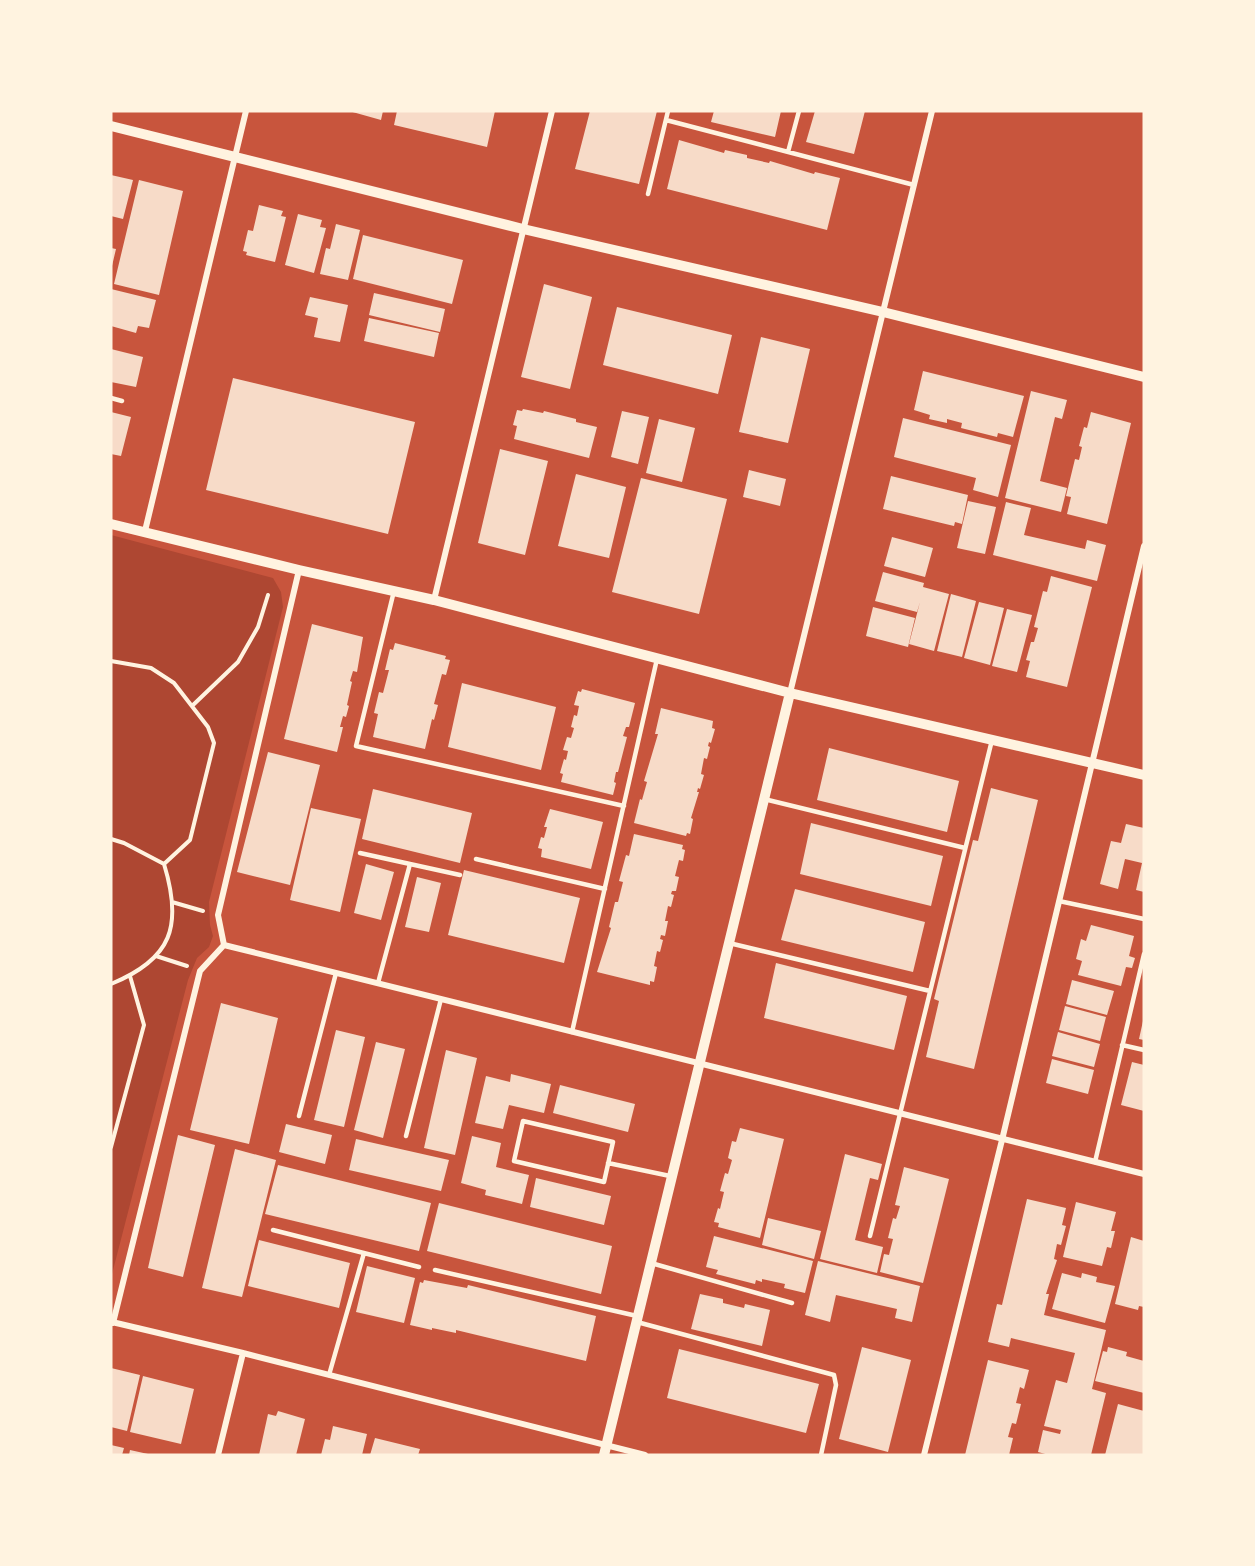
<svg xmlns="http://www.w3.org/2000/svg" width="1255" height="1566" font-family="Inter,sans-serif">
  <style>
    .green { fill: #ae4732 }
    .building { fill: #f7dbc8 }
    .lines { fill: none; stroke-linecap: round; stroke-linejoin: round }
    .path { stroke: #fff3e0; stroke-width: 4 }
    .service { stroke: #fff3e0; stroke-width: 4.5 }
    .minor { stroke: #fff3e0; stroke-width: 6 }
    .tertiary { stroke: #fff3e0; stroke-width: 10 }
  </style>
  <rect width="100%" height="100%" fill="#c8553d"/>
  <!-- green -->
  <path class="green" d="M111,535L273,578L281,592L283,607L209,902L210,925L213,936L209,947L197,958L188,980L111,1278Z"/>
  <!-- building -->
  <path class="building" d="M349,111H383L381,120Z
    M397,111H495L487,147L394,125Z
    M590,111H657L639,184L575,169Z
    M714,111H781L775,137L711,122Z
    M815,111H865L854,154L806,142Z
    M679,140L724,153L725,150L747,155V158L769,163L770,161L814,174L815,172L840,178L827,230L667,189Z
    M111,175L133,180L123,219L111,216Z
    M139,180L183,191L159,295L114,284Z
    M259,205L283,211L281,216L286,217L275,262L246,255L247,252L243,251L248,230L253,231Z
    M298,214L322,220L320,227L326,228L314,273L285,265Z
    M336,224L360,230L348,280L320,274L326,248L330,249Z
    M363,235L463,260L452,304L353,279Z
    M111,248L116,249L112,266H111Z
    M544,284L592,297L570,389L521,377Z
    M111,289L156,300L149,328L138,326L136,333L111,326Z
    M374,293L445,309L440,332L369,315Z
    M310,297L348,305L340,342L314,337L318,318L305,315Z
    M617,307L732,335L718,394L603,365Z
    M369,318L439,333L434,357L364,341Z
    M761,337L810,349L788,443L739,432Z
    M111,349L143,357L136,387L111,382Z
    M923,371L1024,396L1013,437L998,433L997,437L961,428L962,423L947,419V423L929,419L930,415L914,410Z
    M233,378L415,422L388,534L206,490Z
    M1031,391L1067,400L1062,419L1055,417L1040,481L1067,488L1061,512L1005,498Z
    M523,409L543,413L544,411L576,419V422L597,427L589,458L514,439L517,426L513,425L517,410L522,411Z
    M622,411L649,417L638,464L611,457Z
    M111,412L131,417L121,456L111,454Z
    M1091,412L1131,423L1107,524L1067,514L1071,497L1066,496L1075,459L1079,460L1082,447L1079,446L1084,427L1087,428Z
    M903,418L1011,445L998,497L973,490L976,478L894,457Z
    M659,419L695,428L682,482L646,473Z
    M500,449L548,461L525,555L478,543Z
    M749,470L786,479L780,506L743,497Z
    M576,474L626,487L609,558L558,546Z
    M891,476L968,495L962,524L955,522L954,526L883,509Z
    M641,478L727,499L699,614L612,592Z
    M968,501L996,507L985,554L957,548Z
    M1006,502L1031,508L1024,535L1085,549L1087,540L1106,545L1097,581L993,555Z
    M892,537L933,548L925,577L884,566Z
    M883,572L924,583L923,587L949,594L934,651L909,644L920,602L917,612L875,601Z
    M1051,576L1092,587L1067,687L1026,677L1030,661L1026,660L1031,642H1034L1038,628L1034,627L1043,591L1047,592Z
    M951,594L976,601L962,657L937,651Z
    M979,602L1004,608L990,665L964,658Z
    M873,607L915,618L908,647L866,636Z
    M1007,609L1032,615L1017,672L992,666Z
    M312,624L363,637L357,672L353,671L350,681L352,682L347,705L349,706L346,717L343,716L340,727H343L337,752L284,739Z
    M395,643L446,656L445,659L450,660L446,675L442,674L434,704L438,705L434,720L432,719L425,749L373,737L378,714L374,713L379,692L383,693L389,670H385L390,649L393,650Z
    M462,683L556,707L541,770L448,747Z
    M582,689L635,703L629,727H626L623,736L627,737L618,772H616L614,782L616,783L613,795L561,782L563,774L560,773L564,759L566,760L568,751L563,750L567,737L571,738L574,728L571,727L574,715L577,716L579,706L574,705L578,691L581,692Z
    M661,708L713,721L712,728L715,729L711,743L709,742L708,746L710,747L707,759L704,758L701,774L704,775L700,789L698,788L697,792H699L691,818L693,819L690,834L687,833L686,836L634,823L640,799L642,800L647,782L644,781L658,734H655Z
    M829,748L959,781L947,832L817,800Z
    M268,752L320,765L290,885L237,872Z
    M991,788L1038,800L974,1069L926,1057L939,1001L934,999L973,840L978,841Z
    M373,789L472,813L460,863L362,839Z
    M311,808L361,819L340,912L290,900Z
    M550,809L603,822L591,869L541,857L542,849L538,848L541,837L544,838L547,827H544Z
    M811,823L943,856L931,906L800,874Z
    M1126,824L1144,828V892L1136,890L1142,863L1125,859L1118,889L1100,884L1111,841L1121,843Z
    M634,834L683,845L682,849L685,850L683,861L679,860L675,876L679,877L676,891H672L671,894L674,895L671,907L668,906L665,921H668L665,936L661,935L660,939L663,940L660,952L657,951L654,966L657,967L654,982L650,981V985L597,972L611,928L609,927L615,902H618L623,882L619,881L626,855L629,856Z
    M366,864L394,872L381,920L354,913Z
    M464,870L580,898L564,963L448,935Z
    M417,877L441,883L429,932L405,927Z
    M795,889L925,922L913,972L781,940Z
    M1091,925L1134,936L1129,956L1135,958L1132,968L1126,967L1121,986L1078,975L1082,961L1076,959L1081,939L1086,941Z
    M776,963L907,996L894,1050L764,1018Z
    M1072,980L1114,991L1107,1015L1066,1004Z
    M221,1003L278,1018L249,1144L190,1130Z
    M1065,1006L1106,1017L1100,1041L1059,1030Z
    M1143,1021H1144V1040L1139,1039Z
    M336,1030L365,1037L344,1127L314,1120Z
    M1058,1032L1100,1044L1094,1067L1052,1056Z
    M376,1042L405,1049L383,1138L354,1130Z
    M446,1050L477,1058L455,1155L424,1148Z
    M1052,1059L1094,1070L1088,1094L1046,1083Z
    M1132,1062L1144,1065V1111L1121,1105Z
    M511,1074L551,1084L544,1113L509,1105L503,1129L475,1123L486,1076L510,1082Z
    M560,1085L635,1104L628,1132L553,1113Z
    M286,1124L332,1135L325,1164L279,1152Z
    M740,1128L784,1139L760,1238L718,1227L719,1223L714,1222L718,1208L720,1209L724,1192L720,1191L725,1173L728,1174L732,1160L728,1158L732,1141L736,1142Z
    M178,1135L215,1145L183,1277L148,1268Z
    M472,1136L501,1143L496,1167L529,1175L522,1204L485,1195L486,1190L461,1183Z
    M356,1139L449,1160L441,1191L349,1170Z
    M235,1149L276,1160L242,1297L202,1288Z
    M845,1154L882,1164L878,1180L870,1178L855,1240L883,1247L877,1273L820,1259Z
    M278,1165L431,1203L419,1251L265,1214Z
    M904,1167L949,1179L923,1283L880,1272L884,1254L889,1255L893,1239L888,1238L893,1218L896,1219L900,1206L895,1205Z
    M536,1178L611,1196L604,1225L530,1207Z
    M1027,1199L1066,1208L1062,1225L1066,1226L1061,1245L1057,1244L1054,1259L1057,1260L1046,1294H1049L1044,1315L1106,1330L1092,1389L1106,1393L1091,1455H1049L1038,1452L1043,1430L1060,1434L1061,1430L1044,1426L1056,1380L1067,1383L1075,1353L1011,1338L1009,1347L988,1342L997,1304L1002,1305Z
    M1076,1202L1116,1212L1111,1231H1115L1111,1248L1107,1247L1102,1266L1063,1257Z
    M439,1203L612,1246L601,1294L427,1251Z
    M768,1218L821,1231L814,1259L762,1245Z
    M714,1236L813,1261L805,1293L784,1288L785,1284L762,1279V1282L756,1280L755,1284L716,1274L718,1270L706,1267Z
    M1131,1237L1144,1241V1307L1139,1306L1138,1310L1115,1304Z
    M259,1240L350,1263L339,1308L248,1286Z
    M818,1261L920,1286L912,1322L895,1318L897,1309L836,1295L830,1322L805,1315Z
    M367,1266L415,1278L404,1323L356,1312Z
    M1062,1273L1081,1278L1082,1273L1097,1277L1096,1282L1115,1286L1105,1323L1052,1309Z
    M424,1280L467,1288L468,1285L596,1316L586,1361L456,1330V1333L432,1328V1330L410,1325L420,1282L423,1283Z
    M700,1294L723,1299V1303L744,1308L745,1304L770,1310L762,1346L691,1329Z
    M862,1347L911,1360L888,1452L839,1439Z
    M1108,1347L1127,1352L1126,1356L1144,1361V1393L1095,1381L1103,1351L1107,1352Z
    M679,1349L819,1384L806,1433L667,1398Z
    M988,1360L1029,1370L1024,1389L1020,1387L1016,1403L1021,1404L1016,1424L1012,1423L1008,1437L1013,1438L1009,1455H965Z
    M111,1368L140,1375L127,1431L111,1427Z
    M143,1376L194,1389L181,1444L130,1432Z
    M1118,1404L1144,1411V1455H1105Z
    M278,1411L305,1419L296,1455H259L268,1414L276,1416Z
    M333,1426L367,1434L362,1455H321L325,1439L330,1440Z
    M375,1438L420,1449L418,1455H370Z
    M111,1445L124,1448L122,1455H111Z
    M130,1450L148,1454V1455H129Z"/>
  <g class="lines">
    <!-- path -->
    <path class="path" d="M111,661L151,668L174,683L208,727L214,743L190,840L164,864
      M192,706L238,662L258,627L268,595
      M111,839L124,843L164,864C183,926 172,959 111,984
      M172,902L203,911
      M156,956L187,966
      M111,1147L144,1025L130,976"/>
    <!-- service -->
    <path class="service" d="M666,120L914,185
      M788,152L799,111
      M648,194L668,111
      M111,398L122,401
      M394,591L356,746L624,806
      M764,799L965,848
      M360,853L460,875
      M476,859L605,889
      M1059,901L1144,919
      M729,943L930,991
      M378,983L410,864
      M572,1032L657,659
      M1122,1045L1144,1050
      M299,1116L336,973
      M523,1121L613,1142L604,1182L514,1161Z
      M406,1136L441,999
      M1095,1162L1144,954
      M608,1163L670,1176
      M273,1230L419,1267
      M870,1236L992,740
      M651,1263L792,1303
      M435,1270L637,1316
      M637,1322L834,1375L836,1385L821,1455
      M329,1375L364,1253"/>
    <!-- minor -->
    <path class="minor" d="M145,531L246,111
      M434,600L552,111
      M790,693L932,111
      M224,945L1144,1174
      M112,1322L243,1353L645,1455
      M113,1323L200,971L224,945L218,915L299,570
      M218,1455L243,1353
      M924,1455L1002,1140L1144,546"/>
    <!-- tertiary -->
    <path class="tertiary" d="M111,126L523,229L883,312L1144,377
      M111,524L299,570L434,600L790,693L1144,775
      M604,1455L790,693"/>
  </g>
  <!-- border -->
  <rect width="1255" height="1566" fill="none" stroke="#fff3e0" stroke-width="225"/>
</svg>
